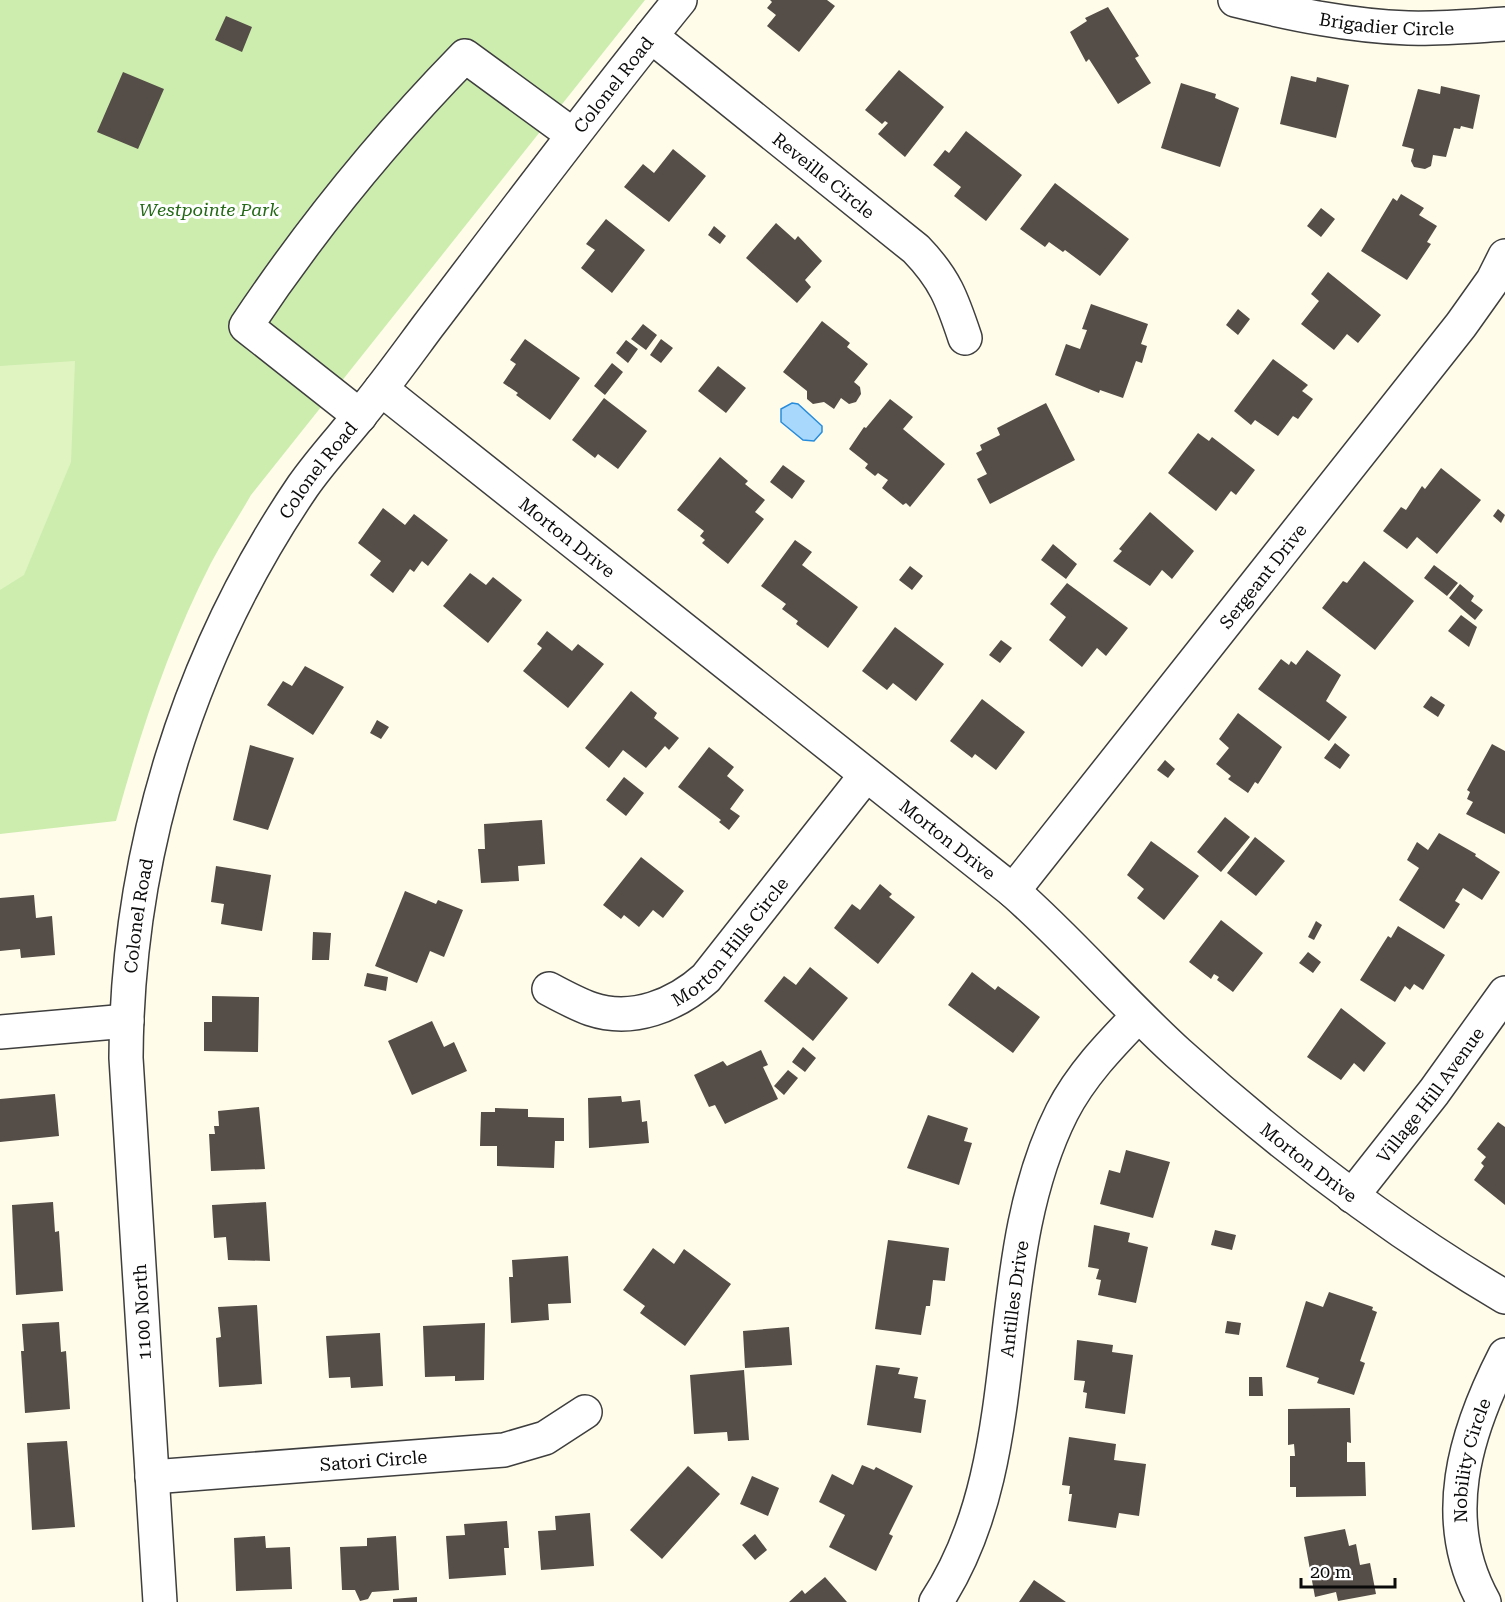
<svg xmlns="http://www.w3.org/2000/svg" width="1505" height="1602" font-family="'Roboto Serif',serif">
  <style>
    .green { fill: #cdedaf }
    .pitch { fill: #e0f4c2 }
    .water { fill: #a8d9fd; stroke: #278cdc; stroke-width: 1.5 }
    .building { fill: #554d47 }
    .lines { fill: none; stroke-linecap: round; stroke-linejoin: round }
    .minor-casing { stroke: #3e3e3e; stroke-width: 36 }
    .minor { stroke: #fff; stroke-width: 33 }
    .labels { text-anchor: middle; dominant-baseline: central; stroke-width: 6; stroke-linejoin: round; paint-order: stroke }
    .street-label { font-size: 18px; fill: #0b0b0b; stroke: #fff }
    .park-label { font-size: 18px; font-style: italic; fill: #236916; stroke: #fff }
  </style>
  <rect width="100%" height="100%" fill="#fffcea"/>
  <!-- green -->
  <path class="green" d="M0,0H645L251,495C238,518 223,540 211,563C169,645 140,733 116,821L0,834Z"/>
  <!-- pitch -->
  <path class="pitch" d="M75,361L71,462L24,575L0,590V366Z"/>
  <!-- water -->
  <path class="water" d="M792,403L798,404L822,426V432L814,441L803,440L781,422V409Z"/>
  <!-- building -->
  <path class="building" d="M770,0H827L835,6L799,52L767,26L776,15L767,8L772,2Z
    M1108,7L1139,56L1135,58L1151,83L1118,104L1089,59L1086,62L1070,32L1087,21L1085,18Z
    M226,16L252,27L242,52L215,40Z
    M899,70L944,107L905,157L878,134L888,123L885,121L882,124L865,110Z
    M123,72L164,89L138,149L97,132Z
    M1291,76L1316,82L1317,77L1349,85L1336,138L1280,124Z
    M1181,83L1216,94L1215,98L1239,108L1220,167L1161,148Z
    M1441,86L1480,95L1473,129L1461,126L1460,129L1454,128L1446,157L1433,155L1431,166L1425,169L1414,167L1411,161L1414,149L1402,146L1418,89L1440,94Z
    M966,131L1022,175L986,221L954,196L961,187L933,165L945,150L949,153Z
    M673,149L706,176L669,222L624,187L643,164L654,173Z
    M1055,183L1129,239L1100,276L1065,250L1063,252L1049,242L1045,247L1020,229Z
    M1401,194L1424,208L1419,215L1437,226L1427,242L1431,244L1407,280L1361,251L1393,198L1397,201Z
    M1321,208L1335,219L1321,237L1307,226Z
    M606,219L645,250L612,293L581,268L595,250L586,244Z
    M776,223L795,240L798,236L822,261L805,280L811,287L797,303L746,258Z
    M714,226L726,236L720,244L708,235Z
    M1328,272L1381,315L1358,343L1347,334L1334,350L1301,324L1319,301L1311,294Z
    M1091,304L1148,324L1141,344L1147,346L1142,363L1136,361L1123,398L1100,390L1099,393L1055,375L1066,344L1080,349L1087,330L1082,329Z
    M1238,309L1250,319L1238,335L1226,325Z
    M822,321L850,343L847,347L868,364L854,382L860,387L861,394L856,402L849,404L841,398L834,409L824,402L813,404L807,399V391L783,372Z
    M643,324L657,335L646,350L631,339Z
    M525,339L580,378L550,420L516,395L518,393L503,383L516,364L510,360Z
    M661,339L673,348L661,363L650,355Z
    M626,340L638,349L628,363L616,353Z
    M1273,359L1308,385L1302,391L1313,399L1298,419L1293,416L1278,436L1255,420L1251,425L1234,411Z
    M612,363L623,372L605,395L594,386Z
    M718,366L746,388L726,413L698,391Z
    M604,398L647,431L618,469L598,454L595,458L572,440Z
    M890,399L913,417L903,429L945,464L910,507L906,503L903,505L882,488L888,480L878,473L875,476L865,468L868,464L849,449L864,427L866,428Z
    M1046,403L1075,460L990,504L977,479L987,474L976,453L982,450L980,445L1000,435L997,428Z
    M1198,433L1209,441L1212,437L1255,470L1236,495L1231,491L1216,511L1168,473Z
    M720,457L748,481L745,484L765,500L755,512L764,519L728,564L702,543L705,540L700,536L704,531L677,510Z
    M783,465L805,481L792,499L770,482Z
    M1441,468L1481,500L1437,554L1417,537L1407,549L1383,531L1401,507L1406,510L1422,486L1425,489Z
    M383,508L405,525L414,514L448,540L428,566L422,561L414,572L410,569L393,593L370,575L381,561L358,543Z
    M1498,509L1505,515L1501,523L1493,516Z
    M1150,512L1194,551L1172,579L1162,570L1150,586L1113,561L1122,551L1119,549Z
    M795,540L812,552L802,565L858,607L828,648L796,624L798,621L782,609L786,604L761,586Z
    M1053,544L1077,564L1066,579L1041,560Z
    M1364,561L1414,601L1375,650L1322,608L1343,581L1347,583Z
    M1434,565L1458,583L1447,596L1424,578Z
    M910,566L923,576L912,590L899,580Z
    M470,573L486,585L493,577L522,600L488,643L443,606Z
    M1067,583L1128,628L1106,656L1097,648L1082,667L1049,640L1066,617L1050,604Z
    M1460,584L1474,596L1471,601L1483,610L1475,620L1449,598Z
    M1461,615L1477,627L1469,647L1448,631Z
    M895,627L944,664L916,701L893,683L887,690L862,671Z
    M547,631L572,651L578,644L604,664L568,708L523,671L542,648L537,644Z
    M1001,640L1012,648L1000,663L989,655Z
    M1307,650L1341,675L1326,701L1347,717L1329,741L1258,689L1281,659L1289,665L1291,661L1296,665Z
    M305,666L344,687L313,735L267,705L283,681L292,686Z
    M631,691L657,713L654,718L679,738L669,750L665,746L646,768L623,750L609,768L585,748Z
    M1431,696L1445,705L1438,717L1423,707Z
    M982,699L1025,732L996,770L975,754L972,758L950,741Z
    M1238,713L1282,747L1258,784L1255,782L1248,793L1228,779L1231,776L1216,764L1229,748L1219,739Z
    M377,720L389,727L381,739L370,733Z
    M1335,743L1350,755L1340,769L1324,758Z
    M1492,744L1505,751V834L1466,814L1473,802L1467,799L1470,792L1467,790Z
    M250,745L294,758L268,830L233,820Z
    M709,747L734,767L727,776L744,790L730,809L740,816L729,830L719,822L721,820L678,787Z
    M1165,760L1175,769L1168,778L1157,770Z
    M624,777L644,793L626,816L606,800Z
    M1225,817L1250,837L1221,872L1197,852Z
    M542,820L545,864L518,866L519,881L481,883L478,849H485L484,824Z
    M1439,833L1476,854L1475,856L1500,872L1482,900L1463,888L1455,901L1460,904L1444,929L1399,900L1419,868L1407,860L1417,842L1428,850Z
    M1255,837L1285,861L1256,896L1227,873Z
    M1151,841L1199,876L1164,920L1137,898L1144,889L1127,875Z
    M641,857L684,891L663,918L653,910L639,927L624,915L621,919L603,905Z
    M216,866L271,875L262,931L221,924L224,904L211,902Z
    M880,884L892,894L889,897L915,917L878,964L834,928L852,904L860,910Z
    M405,891L436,904L438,900L463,910L444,957L430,951L417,983L375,966Z
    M34,895L36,918L52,916L55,955L21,958L20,949L0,951V898Z
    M1221,920L1263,953L1233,992L1217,980L1219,977L1214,974L1211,979L1189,962Z
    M1316,921L1322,925L1314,940L1308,937Z
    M1398,926L1445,955L1423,990L1414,984L1410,990L1405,986L1395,1002L1360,980L1388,936L1391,938Z
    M313,932L331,933L329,960H312Z
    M1308,952L1321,962L1313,973L1299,963Z
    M810,967L848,998L813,1041L764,1001L784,976L796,985Z
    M972,972L995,990L998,986L1040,1017L1013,1053L948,1005Z
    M367,973L388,977L386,991L364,986Z
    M212,996L259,997L258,1052L204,1051V1022H212Z
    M1341,1008L1386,1043L1364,1072L1354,1063L1341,1080L1307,1057Z
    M432,1021L444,1047L454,1042L467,1071L412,1095L388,1041Z
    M803,1047L816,1058L805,1072L792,1062Z
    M761,1050L768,1065L763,1067L778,1099L725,1124L715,1105L709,1107L694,1075L723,1061L727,1066Z
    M788,1070L798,1078L784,1095L774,1086Z
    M55,1094L59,1136L0,1142V1099Z
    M621,1096L622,1102L640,1100L642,1122L647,1121L649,1143L589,1148L588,1098Z
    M259,1107L265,1169L211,1171L209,1134H215L214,1126H219L218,1111Z
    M495,1108L528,1109V1117L564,1118V1141H555L554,1168L497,1166V1146H480L481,1112H495Z
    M928,1115L968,1128L964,1141L972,1143L959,1185L907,1168Z
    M1498,1122L1505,1127V1205L1474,1180L1484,1166L1481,1163L1486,1157L1477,1149Z
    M1126,1150L1170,1162L1153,1218L1100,1204L1109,1170L1120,1173Z
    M53,1202L55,1232L59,1231L63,1291L16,1295L12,1205Z
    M266,1202L270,1261L228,1260L226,1237L214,1238L212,1205Z
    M1094,1225L1130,1233L1128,1242L1148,1247L1136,1303L1098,1295L1101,1280L1096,1279L1099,1269L1088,1267Z
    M1215,1230L1236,1235L1232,1250L1211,1245Z
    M888,1240L949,1248L945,1281L933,1280L930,1306H926L921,1335L875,1329Z
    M653,1248L674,1264L684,1249L731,1284L685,1346L640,1313L645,1306L623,1290Z
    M568,1256L571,1303L548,1304L549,1320L511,1323L509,1277H513L512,1260Z
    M1329,1292L1373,1307L1372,1310L1377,1312L1360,1361L1365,1363L1354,1395L1317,1383L1319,1378L1286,1367L1306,1301L1323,1307Z
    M257,1305L262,1384L219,1387L216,1338L221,1337L218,1307Z
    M1227,1321L1241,1323L1239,1335L1225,1333Z
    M59,1322L61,1352L66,1351L70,1409L25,1413L21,1351H24L22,1324Z
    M485,1323L484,1380L455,1381V1376L425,1377L423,1326Z
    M789,1327L792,1365L745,1368L743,1331Z
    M380,1333L383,1386L351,1388L350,1377L329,1378L326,1336Z
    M1077,1340L1113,1345L1112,1352L1133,1355L1125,1414L1085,1408L1087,1393L1083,1392L1085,1381L1074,1380Z
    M876,1365L900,1368L898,1374L918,1377L914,1398L926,1400L921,1433L867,1425Z
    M744,1370L749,1440L728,1441L727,1432L694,1434L690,1375Z
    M1249,1377H1262L1263,1396H1249Z
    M1350,1408L1351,1443L1347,1442V1462H1365L1366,1496L1296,1497V1487H1290V1456H1295L1294,1444L1288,1445V1409Z
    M1069,1437L1116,1444L1114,1460L1146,1464L1139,1516L1119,1513L1116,1528L1068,1521L1072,1494H1069L1070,1486L1062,1485Z
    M67,1441L75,1527L32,1530L27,1443Z
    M862,1465L874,1470L876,1467L913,1486L889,1534L893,1536L876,1571L829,1547L845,1515L819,1502L832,1474L853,1485Z
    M688,1466L720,1494L662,1559L630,1530Z
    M752,1476L779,1488L768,1516L740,1504Z
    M590,1513L594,1566L541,1570L538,1531L556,1530L555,1516Z
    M507,1521L509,1548H504L506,1575L449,1579L446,1536L465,1535L464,1524Z
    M1345,1529L1349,1546L1356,1544L1360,1565L1370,1563L1376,1594L1338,1601L1336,1592L1315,1597L1304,1537Z
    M755,1534L767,1550L755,1560L742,1545Z
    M265,1536L266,1548L290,1547L292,1589L236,1591L234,1538Z
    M396,1536L399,1590L372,1592L368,1599L360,1601L355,1590H342L340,1547L367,1546V1538Z
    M825,1577L847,1602H789L802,1590L805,1594Z
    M1034,1580L1066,1602H1019Z
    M417,1597V1602H393V1599Z"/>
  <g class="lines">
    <defs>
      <g id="minor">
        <path id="s1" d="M1235,0C1292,14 1350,26 1408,28C1440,29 1473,26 1505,24"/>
        <path id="s2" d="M651,36L916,249C945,279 952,299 965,338"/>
        <path id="s3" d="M381,389L1013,891C1071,942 1121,1001 1178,1053C1279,1144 1388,1228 1505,1297"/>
        <path d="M360,416L246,326C312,227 382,141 465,56L573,135"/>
        <path id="s4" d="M1013,891L1461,325L1493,280L1505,256"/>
        <path id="s5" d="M549,989C562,996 577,1004 591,1009C633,1023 676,1005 706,978L866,775"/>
        <path d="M0,1032L127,1021"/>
        <path id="s6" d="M1352,1196L1434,1092L1505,993"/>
        <path id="s7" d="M152,1477L504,1450L545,1438L585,1412"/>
        <path id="s8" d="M160,1602L126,1058C127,854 188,655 303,486C319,463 339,441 357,419C382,389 405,357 428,326C511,217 593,107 680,0"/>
        <path id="s9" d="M936,1602C1031,1458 985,1265 1062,1112C1081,1075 1110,1045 1138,1016"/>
        <path id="s10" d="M1484,1602C1438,1520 1465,1433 1505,1355"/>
      </g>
    </defs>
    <!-- minor casing -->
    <use href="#minor" class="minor-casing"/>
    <!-- minor -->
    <use href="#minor" class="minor"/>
  </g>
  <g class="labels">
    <!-- street labels -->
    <g class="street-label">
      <text stroke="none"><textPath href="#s1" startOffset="154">Brigadier Circle</textPath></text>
      <text stroke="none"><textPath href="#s8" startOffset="1660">Colonel Road</textPath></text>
      <text stroke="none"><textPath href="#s2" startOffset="222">Reveille Circle</textPath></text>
      <text stroke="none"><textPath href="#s8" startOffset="1174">Colonel Road</textPath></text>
      <text stroke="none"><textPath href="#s3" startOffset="238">Morton Drive</textPath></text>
      <text stroke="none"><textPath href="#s4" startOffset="402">Sergeant Drive</textPath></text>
      <text stroke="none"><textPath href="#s3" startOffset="724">Morton Drive</textPath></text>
      <text stroke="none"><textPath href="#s8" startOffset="688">Colonel Road</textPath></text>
      <text stroke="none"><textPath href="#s5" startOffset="214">Morton Hills Circle</textPath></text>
      <text stroke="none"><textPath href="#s6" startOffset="128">Village Hill Avenue</textPath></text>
      <text stroke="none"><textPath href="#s3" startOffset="1209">Morton Drive</textPath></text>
      <text stroke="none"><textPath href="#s9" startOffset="316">Antilles Drive</textPath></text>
      <text transform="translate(142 1312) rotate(-93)">1100 North</text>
      <text stroke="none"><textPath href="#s7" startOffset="222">Satori Circle</textPath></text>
      <text stroke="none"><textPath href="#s10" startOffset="147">Nobility Circle</textPath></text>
    </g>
    <!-- park labels -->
    <g class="park-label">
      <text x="209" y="209">Westpointe Park</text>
    </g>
  </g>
  <!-- scale -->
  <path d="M1301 1578v9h94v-9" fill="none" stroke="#0b0b0b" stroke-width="3"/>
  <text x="1310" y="1578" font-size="18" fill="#0b0b0b" stroke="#ffffff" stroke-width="4.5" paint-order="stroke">20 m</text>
</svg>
